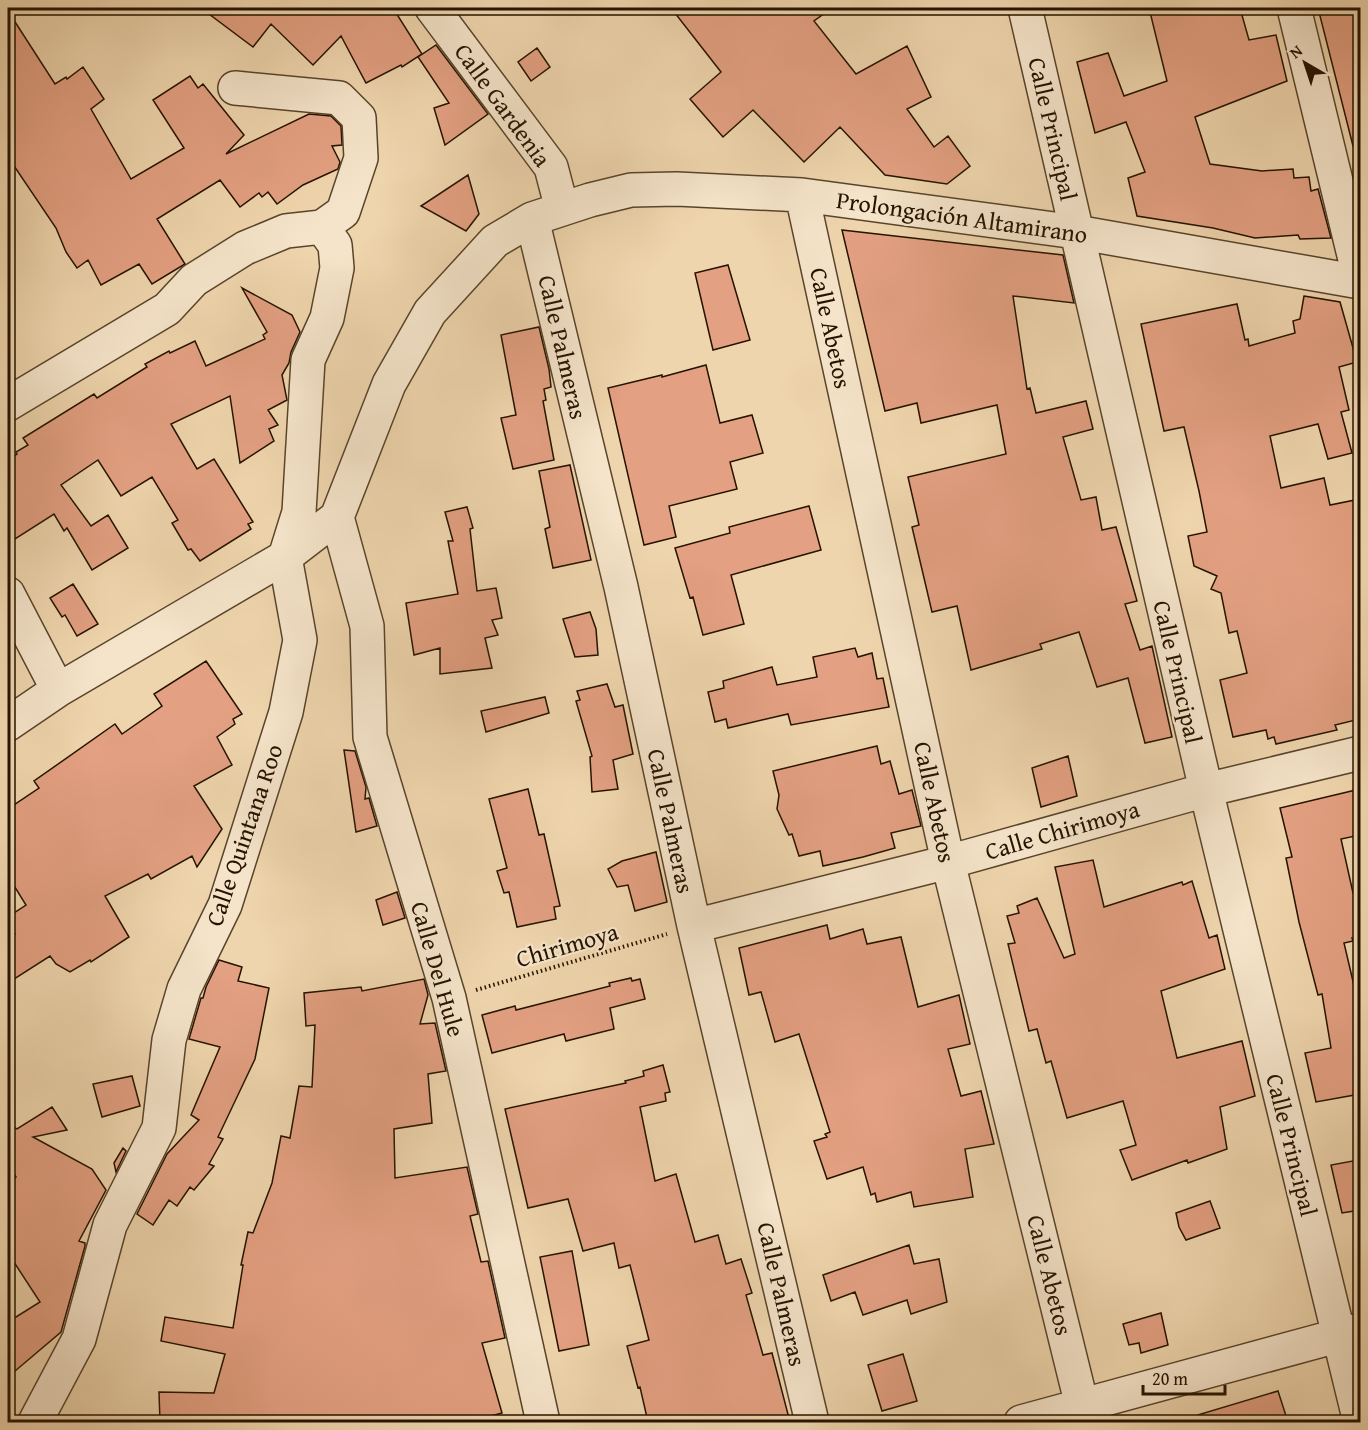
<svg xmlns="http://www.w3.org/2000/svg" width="1368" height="1430" font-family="'Gentium Book Plus',serif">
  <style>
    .building { fill: #e3a082; stroke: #251300; stroke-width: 1.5 }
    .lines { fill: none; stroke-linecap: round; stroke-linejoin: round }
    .minor-casing { stroke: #58442b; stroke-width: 36 }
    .path { stroke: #251300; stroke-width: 4; stroke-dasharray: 1.5 3; stroke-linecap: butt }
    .minor { stroke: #f5e4ca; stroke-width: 33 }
    .labels { text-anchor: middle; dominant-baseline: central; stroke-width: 4.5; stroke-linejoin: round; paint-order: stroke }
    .street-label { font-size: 24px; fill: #251300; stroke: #f5e4ca }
  </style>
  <rect width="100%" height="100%" fill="#efd5ad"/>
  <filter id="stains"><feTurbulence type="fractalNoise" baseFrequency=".00333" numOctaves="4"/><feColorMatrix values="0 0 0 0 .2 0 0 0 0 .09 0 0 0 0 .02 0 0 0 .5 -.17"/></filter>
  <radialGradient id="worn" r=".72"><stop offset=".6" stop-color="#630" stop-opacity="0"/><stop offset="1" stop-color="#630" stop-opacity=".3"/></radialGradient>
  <!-- building -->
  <path class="building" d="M201,8H393L422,54L402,67L401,65L366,83L341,36L313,65L271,24L253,47Z
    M671,8H832L814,21L856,74L907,46L931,97L907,109L934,147L948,136L970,166L947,184L885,175L840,127L804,162L753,110L723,137L690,99L721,72Z
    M1149,8H1240L1249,40L1276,35L1287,81L1195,117L1210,164L1262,171L1293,169L1294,178L1309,177L1311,191L1318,189L1331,238L1300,239L1298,235L1255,238L1213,228L1137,216L1128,178L1145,172L1126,122L1095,133L1077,62L1108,53L1124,96L1167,81Z
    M1318,8H1360V145L1353,146Z
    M8,11L55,84L66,77L67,79L83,67L104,99L91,109L131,179L184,148L153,100L190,76L198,88L203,84L244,135L226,154L309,114L331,116L341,126L342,145L332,146L340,162L338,169L303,185L277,204L268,192L262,197L259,193L240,207L220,180L157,219L185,264L152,284L139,264L101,285L88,260L77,268L66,252L56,228L8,157Z
    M436,45L488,114L445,145L434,108L449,103L418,57Z
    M537,48L550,67L531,81L518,62Z
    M468,175L479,214L466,231L421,206Z
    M842,230L1063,255L1074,303L1013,296L1027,389L1030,388L1036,413L1086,401L1093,429L1063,437L1081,500L1096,497L1102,530L1116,527L1137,601L1125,604L1140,650L1152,646L1172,737L1145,743L1128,678L1097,687L1079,632L1040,644L1042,649L971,670L957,606L932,612L912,527L919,525L908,477L1006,454L997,405L921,423L917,403L885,411Z
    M728,265L750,340L713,350L695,273Z
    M242,288L292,315L300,332L291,352L289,363L282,375L287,400L268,410L278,425L269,429L274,441L240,463L230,396L171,424L197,469L214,459L253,522L248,524L251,529L200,561L191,549L188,550L172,523L178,520L152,477L121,496L98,460L61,485L91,526L108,515L128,548L92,570L67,528L64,531L54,514L15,539L8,527V461L17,454L16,452L28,445L23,438L94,394L97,398L147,367L145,364L169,351L170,353L195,341L206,366L265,339L263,335L267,332Z
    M1304,296L1340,302L1357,362L1339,367L1349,410L1341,412L1352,453L1328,459L1318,424L1270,436L1281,488L1324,478L1330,505L1360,499V719L1335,725L1337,730L1276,744L1274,737L1268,739L1266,730L1233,737L1220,680L1247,673L1237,631L1229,633L1221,593L1211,589L1217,576L1194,566L1188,536L1207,532L1199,491L1184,427L1164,431L1141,324L1237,304L1245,340L1248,339L1249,346L1295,333L1293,321L1300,319Z
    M539,327L549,369L551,387L544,389L546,400L543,401L554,460L513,469L501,418L516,415L501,335Z
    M706,365L720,423L752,415L763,453L730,462L737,489L669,506L676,537L644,545L608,388L662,375V377Z
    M570,465L591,560L553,568L545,529L550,527L539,471Z
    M809,506L821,550L731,575L744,624L703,635L693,597L690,598L675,548L730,533L729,527Z
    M467,507L473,528L470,529L477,591L496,588L502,618L492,620L498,635L485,638L492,668L440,674V648L414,655L406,603L458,594L448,541H453L445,512Z
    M73,584L98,624L77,636L65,615L62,617L50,598Z
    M590,612L596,629L598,655L575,657L563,619Z
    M855,648L858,657L872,653L877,679L883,678L889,707L791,725L788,714L728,728L726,719L715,722L708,692L724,688L723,681L772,667L777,685L817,677L813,657Z
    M206,661L242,714L233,719L235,724L217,737L232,765L194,786L222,829L197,867L192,856L151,879L148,874L105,896L129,937L91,962L90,960L70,972L56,964L50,956L8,983V940L15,934L8,921V917L26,905L8,876V809L39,788L34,781L115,724L122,734L162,706L154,694Z
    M607,684L615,707L623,705L633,754L613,760L618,789L592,792L590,757L592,756L576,701L580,700L577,691Z
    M545,697L549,713L486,732L481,711Z
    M877,746L881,764L890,761L899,794L912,790L921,826L891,833L895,848L863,857L823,866L820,851L799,856L792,834L789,835L777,809L779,795L773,771Z
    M344,750L355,751L366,787L365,799L369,798L377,826L356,832Z
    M1068,756L1077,796L1041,807L1032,768Z
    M528,789L539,835L544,834L560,906L554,907L556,919L517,927L509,892L504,893L497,871L507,868L489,799Z
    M1360,789V835L1341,839L1353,893L1360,892V927L1354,929L1356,938H1352L1353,941L1344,943L1360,1011V1094L1316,1102L1305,1053L1331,1048L1322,994L1318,995L1299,922L1286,858L1292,857L1280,808Z
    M656,852L667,902L635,911L628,885L617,887L608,869L622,861Z
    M1093,860L1104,907L1182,882L1183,885L1192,881L1209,938L1217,935L1225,969L1161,991L1177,1058L1242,1041L1255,1096L1220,1107L1227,1149L1188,1163L1187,1160L1132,1180L1120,1150L1136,1145L1123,1101L1067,1118L1051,1061L1046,1063L1037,1029L1029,1031L1008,944L1015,943L1007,916L1019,913L1017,906L1037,898L1064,958L1075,954L1055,867Z
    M397,892L405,918L383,925L376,900Z
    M827,925L830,939L863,929L867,944L901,937L918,1007L959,995L970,1044L948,1049L961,1096L981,1091L994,1144L965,1149L973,1197L914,1207L911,1192L877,1202L875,1193L871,1195L863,1167L827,1179L814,1141L827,1137L825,1134L830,1132L799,1034L775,1042L761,992L749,995L739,948Z
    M219,960L242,967L238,981L269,988L255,1059L218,1137L223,1139L209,1164L214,1166L194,1190L190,1187L177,1206L169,1200L153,1225L137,1214L167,1154L199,1120L191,1115L220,1047L189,1039L201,998H203L206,987Z
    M631,978L632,981L640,979L645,999L610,1008L614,1029L566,1041L564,1034L492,1053L482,1015L515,1006L516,1010L610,986L609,983Z
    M424,979L428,995L420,1024L435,1023L446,1071L428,1074L432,1123L394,1129L395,1178L467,1167L478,1214L470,1216L481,1262L488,1261L505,1338L482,1343L502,1413L469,1422H160L159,1392L214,1393L225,1354L161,1341L165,1317L233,1328L243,1265H241L248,1232L253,1233L272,1183L281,1136L290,1138L299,1086L312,1087L315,1025L306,1026L304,993L361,987L362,991Z
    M663,1065L670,1092L665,1093L666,1101L640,1107L655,1181L676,1174L695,1242L718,1235L726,1264L741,1259L752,1293L746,1295L763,1355L772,1353L790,1422H648L640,1387L638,1388L627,1346L649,1340L630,1265L619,1268L614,1243L583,1251L568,1199L528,1208L505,1109L626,1083L625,1081L644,1076L643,1071Z
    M132,1076L140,1106L102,1117L93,1084Z
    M52,1107L67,1130L33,1137L92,1169L106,1190L79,1241L85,1243V1246L61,1332L8,1377V1322L40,1302L8,1253V1182L16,1177L8,1164V1124L17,1129Z
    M123,1148L126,1151L116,1172L114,1163Z
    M1358,1160L1360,1171V1210L1342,1213L1331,1165Z
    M1210,1201L1220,1228L1186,1240L1179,1227L1176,1213Z
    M909,1245L914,1264L939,1259L947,1302L911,1314L907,1300L863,1315L855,1292L831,1301L823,1275Z
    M572,1251L589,1345L559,1351L540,1257Z
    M1161,1313L1168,1345L1141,1353L1139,1343L1129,1345L1123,1324Z
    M903,1354L917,1401L882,1411L868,1365Z
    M1278,1391L1288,1422H1192L1191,1417Z"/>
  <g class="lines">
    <defs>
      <path id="minor" d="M432,8L551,167L562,209
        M1025,8L1206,790L1360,1422
        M1294,8L1360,280
        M802,195L948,862L1086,1422
        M532,219L621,587L694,926L812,1422
        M8,404L167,309L194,280L245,248L286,231L322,227L343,212L361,158L359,118L339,98L235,88
        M337,517L367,626L370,737L449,998L543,1422
        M8,594L58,690
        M8,724L58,690L285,557L337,517L389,384L430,312L495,241L532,219L590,200L631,190L677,189L802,195L1076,232L1360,282
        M694,926L948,862L1206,790L1360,753
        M35,1422L79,1339L110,1225L159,1128L169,1040L184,989L225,905L286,712L300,640L285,557L299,512L308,360L327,318L337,268L335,245L322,227
        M1021,1422L1359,1330"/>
    </defs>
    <!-- minor casing -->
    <use href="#minor" class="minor-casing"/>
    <!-- path -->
    <path class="path" d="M476,990L667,934"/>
    <!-- minor -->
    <use href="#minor" class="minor"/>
  </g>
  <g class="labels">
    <!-- street labels -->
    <g class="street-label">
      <text transform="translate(503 105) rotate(54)">Calle Gardenia</text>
      <text transform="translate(1053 129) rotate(77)">Calle Principal</text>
      <text transform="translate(962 217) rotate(8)">Prolongación Altamirano</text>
      <text transform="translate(831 328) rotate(78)">Calle Abetos</text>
      <text transform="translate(563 347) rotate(77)">Calle Palmeras</text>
      <text transform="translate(1178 672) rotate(77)">Calle Principal</text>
      <text transform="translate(935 802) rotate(78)">Calle Abetos</text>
      <text transform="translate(671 821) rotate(78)">Calle Palmeras</text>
      <text transform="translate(1062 830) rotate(-16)">Calle Chirimoya</text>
      <text transform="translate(244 835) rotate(-71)">Calle Quintana Roo</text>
      <text transform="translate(567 945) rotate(-16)">Chirimoya</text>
      <text transform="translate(438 969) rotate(74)">Calle Del Hule</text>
      <text transform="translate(1292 1145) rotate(76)">Calle Principal</text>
      <text transform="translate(1050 1275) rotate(76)">Calle Abetos</text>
      <text transform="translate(782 1294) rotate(77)">Calle Palmeras</text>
    </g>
  </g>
  <!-- margin -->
  <rect width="1368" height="1430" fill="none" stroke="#efd5ad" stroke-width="30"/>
  <rect x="9" y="9" width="1350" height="1412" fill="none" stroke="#251300" stroke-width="3"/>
  <rect x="15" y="15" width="1338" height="1400" fill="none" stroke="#251300" stroke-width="1.5"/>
  <!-- north arrow -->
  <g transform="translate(1305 63) rotate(321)" stroke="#f5e4ca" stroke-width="4.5" paint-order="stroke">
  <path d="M0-4.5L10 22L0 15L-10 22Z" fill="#251300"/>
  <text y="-9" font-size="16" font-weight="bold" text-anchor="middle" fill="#251300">N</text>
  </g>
  <!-- scale -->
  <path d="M1143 1385v9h82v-9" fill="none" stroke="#251300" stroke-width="3"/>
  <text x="1152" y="1385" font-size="18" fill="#251300" stroke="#f5e4ca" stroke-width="4.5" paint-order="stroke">20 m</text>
  <rect width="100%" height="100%" filter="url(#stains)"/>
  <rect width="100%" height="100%" fill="url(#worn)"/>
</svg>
